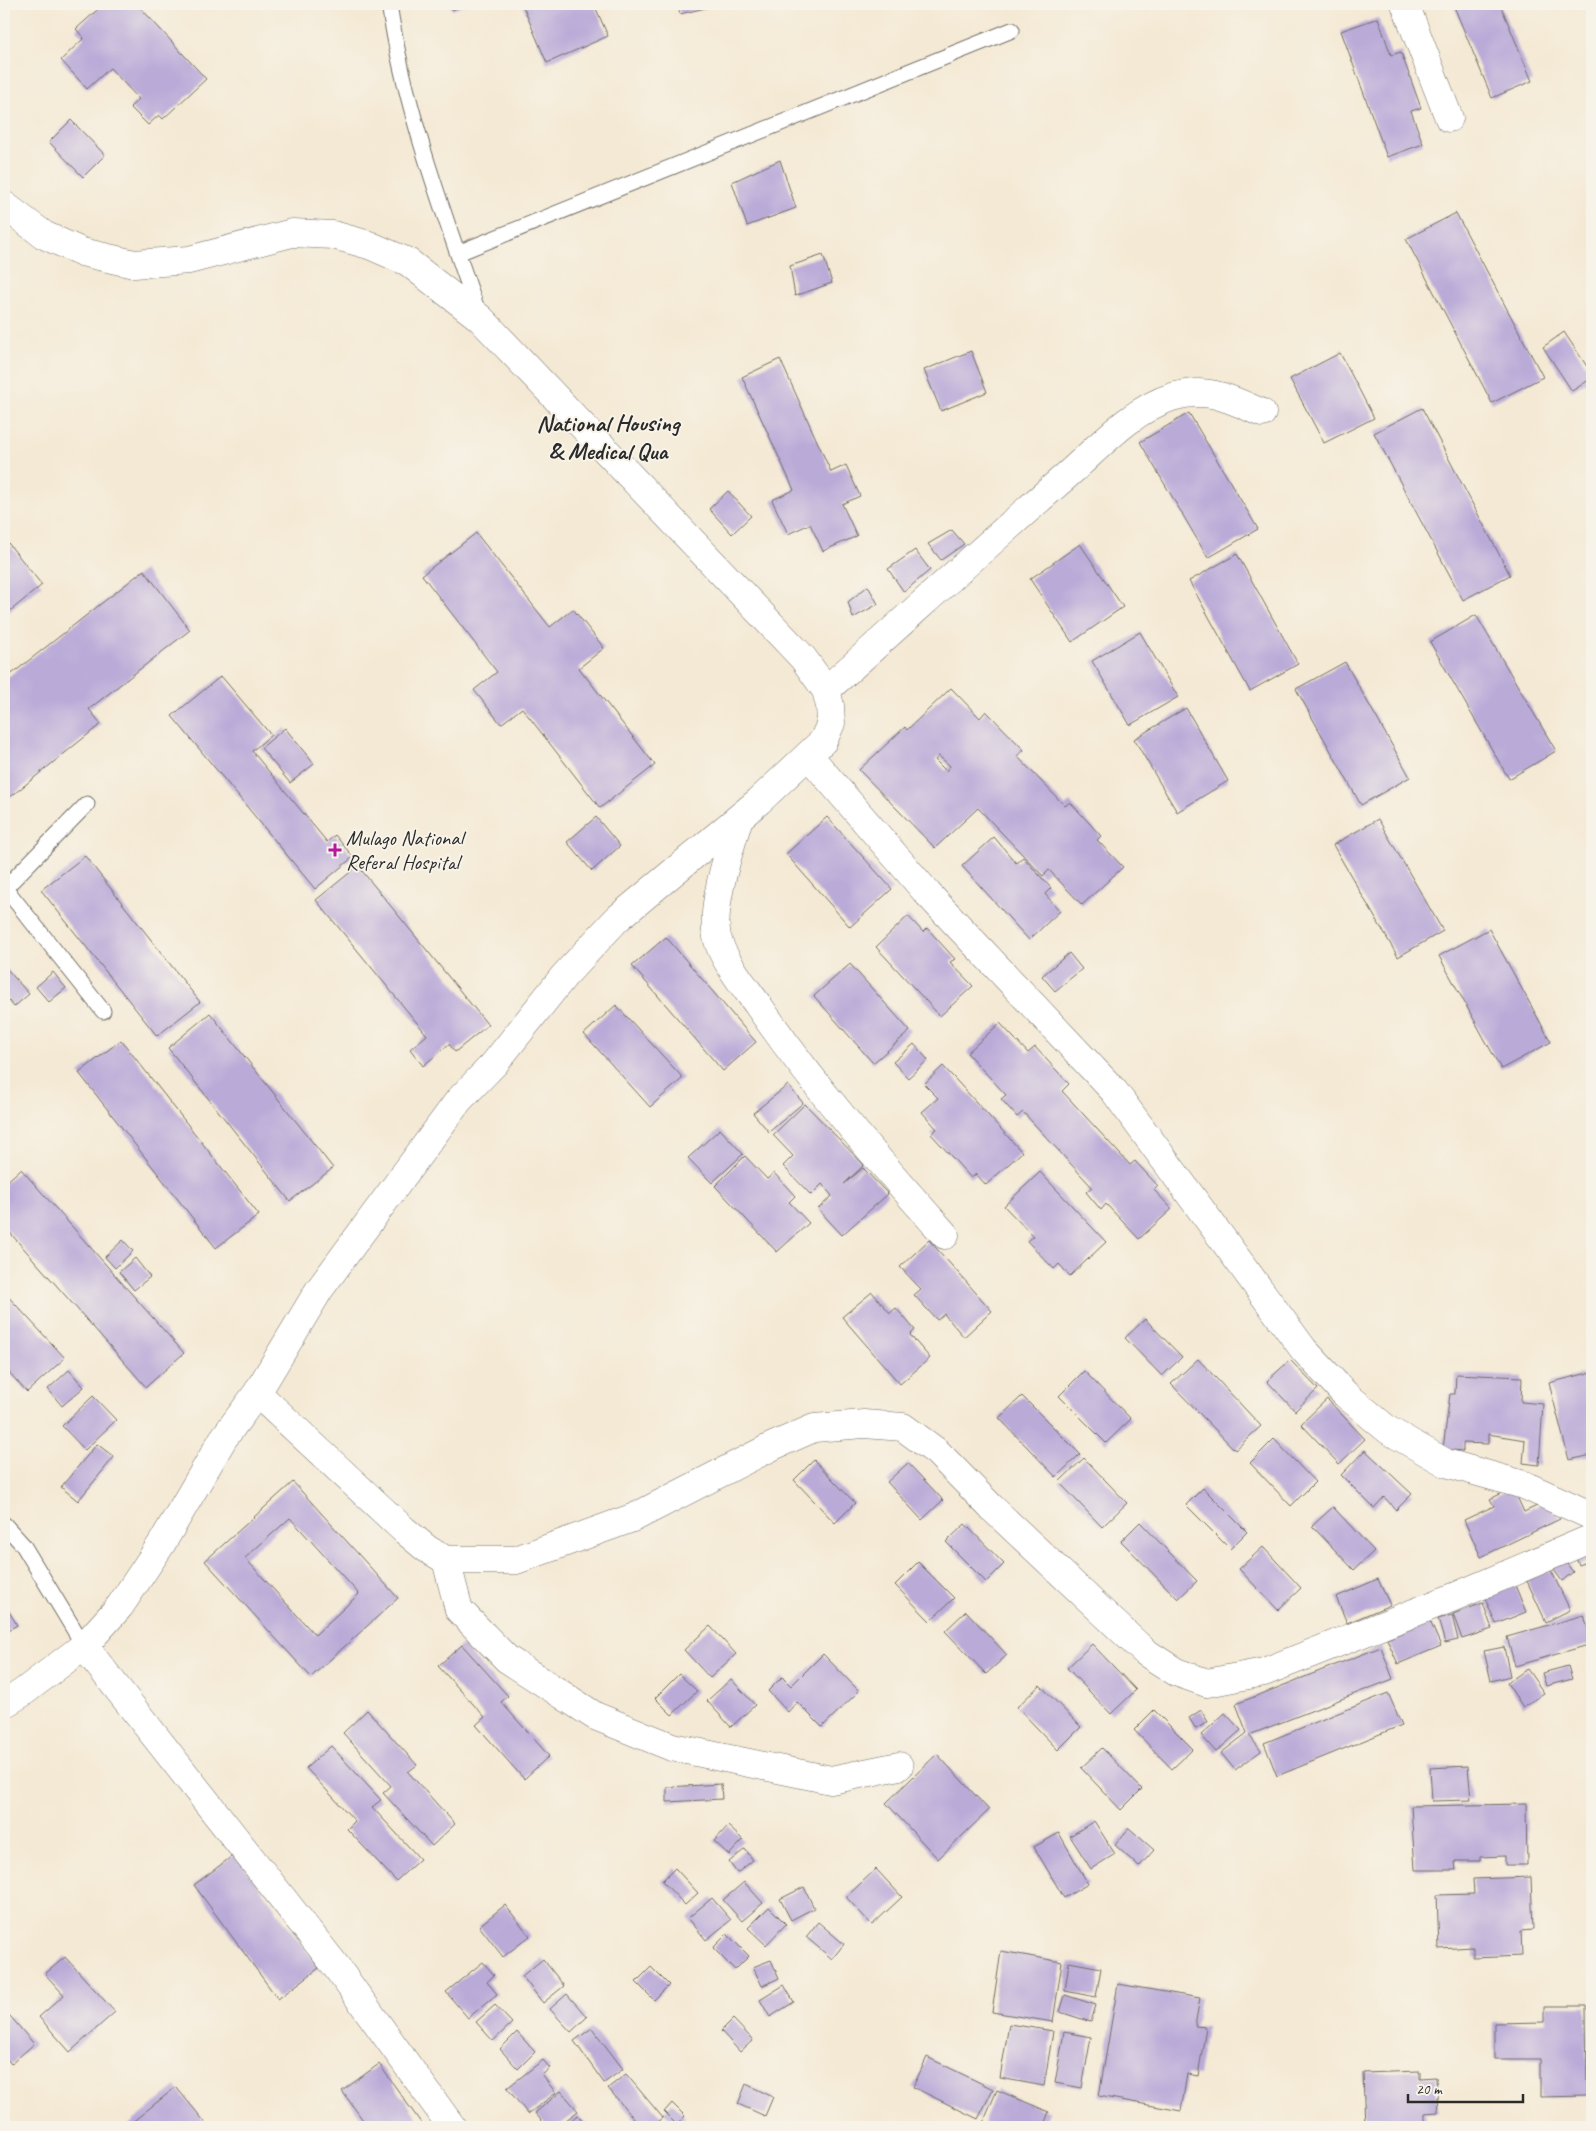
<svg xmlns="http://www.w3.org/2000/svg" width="1596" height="2131" font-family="Caveat,sans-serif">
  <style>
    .building { fill: #baaad8; fill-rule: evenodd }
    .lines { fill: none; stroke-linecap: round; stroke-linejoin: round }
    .lane-casing { stroke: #716e66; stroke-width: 17 }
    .street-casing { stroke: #716e66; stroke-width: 29 }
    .lane { stroke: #fff; stroke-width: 15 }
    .street { stroke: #fff; stroke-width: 28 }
    .poi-dot { fill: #b5179e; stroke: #f7f3e8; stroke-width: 2 }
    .labels { text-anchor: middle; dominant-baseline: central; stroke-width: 4; stroke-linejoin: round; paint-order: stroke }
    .poi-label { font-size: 21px; fill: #2b2b2b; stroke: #f7f3e8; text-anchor: start }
    .quarter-label { font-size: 24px; font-weight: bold; fill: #2b2b2b; stroke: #f7f3e8 }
  </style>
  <rect width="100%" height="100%" fill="#f7f3e8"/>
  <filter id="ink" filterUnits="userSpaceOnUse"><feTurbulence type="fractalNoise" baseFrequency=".02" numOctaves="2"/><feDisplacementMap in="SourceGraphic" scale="10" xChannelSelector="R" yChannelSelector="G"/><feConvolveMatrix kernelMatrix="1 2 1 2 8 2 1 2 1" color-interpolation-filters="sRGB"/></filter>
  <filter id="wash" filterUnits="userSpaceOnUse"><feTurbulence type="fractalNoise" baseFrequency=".0096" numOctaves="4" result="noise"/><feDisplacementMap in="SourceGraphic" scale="20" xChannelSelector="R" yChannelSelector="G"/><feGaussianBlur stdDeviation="1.12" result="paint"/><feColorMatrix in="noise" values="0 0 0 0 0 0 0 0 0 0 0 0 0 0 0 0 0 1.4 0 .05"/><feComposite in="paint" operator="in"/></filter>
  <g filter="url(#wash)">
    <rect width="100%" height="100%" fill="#f4e9d4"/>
    <g id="blocks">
      <!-- building -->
      <path class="building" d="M104,4H137L206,79L163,119L159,115L148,125L130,107L139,99L110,68L87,89L61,60L84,38L76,29Z
        M450,4H467L452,10Z
        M522,4H594L608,36L547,63Z
        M677,4H722L680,14Z
        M1453,4H1500L1532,81L1492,98Z
        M1378,18L1391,55L1401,52L1421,108L1411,111L1423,144L1387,157L1341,31Z
        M71,120L105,155L83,177L49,142Z
        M780,160L796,208L747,226L732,182Z
        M1456,213L1543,377L1492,403L1406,239Z
        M823,255L832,283L795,296L790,266Z
        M1564,332L1592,374V378L1572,391L1543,347Z
        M971,351L987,392L941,411L924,370Z
        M1340,353L1374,418L1324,443L1290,379Z
        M780,359L831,472L846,465L860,496L842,504L857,536L823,551L810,524L788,534L772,500L794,490L742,377Z
        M1422,408L1510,575L1463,600L1374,433Z
        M1189,413L1258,529L1208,558L1140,442Z
        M728,491L751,516L732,534L709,509Z
        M952,530L964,544L941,560L928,544Z
        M476,533L550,627L573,609L604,648L579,668L655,765L600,808L522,708L501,724L474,690L497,672L422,575Z
        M4,538L42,585L4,616Z
        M1080,544L1123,607L1072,642L1030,579Z
        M915,550L930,570L904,592L888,569Z
        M1237,554L1298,664L1250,691L1189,581Z
        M144,570L190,630L89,709L101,724L4,802V680Z
        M868,586L878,604L853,618L848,602Z
        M1476,615L1556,751L1509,779L1430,642Z
        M1140,632L1178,697L1130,725L1092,661Z
        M1345,662L1410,777L1361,805L1296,689Z
        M221,676L271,735L252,751L327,842L335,835L353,857L315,889L172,716Z
        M951,688L980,718L986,711L1024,750L1017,756L1065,806L1070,802L1101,836L1097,840L1123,867L1082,905L1049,870L1043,876L978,808L935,848L859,770L905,727L907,730ZM939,756L950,766L946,771L935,760Z
        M1186,708L1228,781L1177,812L1134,739Z
        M285,728L314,764L290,783L261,748Z
        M596,817L620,846L592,871L567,842Z
        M827,817L892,889L850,927L786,854Z
        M1378,819L1443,931L1398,957L1333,845Z
        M994,837L1016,863L1023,857L1051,888L1045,894L1060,911L1029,940L962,866Z
        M85,856L200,1002L157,1036L41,890Z
        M358,866L488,1025L455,1052L449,1044L423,1066L410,1049L427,1035L316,900Z
        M908,916L923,932L927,928L955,959L950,962L973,986L940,1016L876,947Z
        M1489,929L1551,1042L1501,1069L1439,956Z
        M666,937L756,1042L723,1071L632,966Z
        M1069,953L1082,969L1055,991L1042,976Z
        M850,964L910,1031L873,1063L814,996Z
        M6,968L29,994L14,1007L4,995V970Z
        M53,972L66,988L49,1002L36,987Z
        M616,1005L683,1078L650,1107L584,1034Z
        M210,1013L333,1168L290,1201L168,1048Z
        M1000,1023L1028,1053L1035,1047L1069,1084L1062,1091L1130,1165L1135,1161L1158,1186L1154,1190L1172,1209L1139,1239L1106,1204L1101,1210L1086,1192L1092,1187L1023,1112L1017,1117L1001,1099L1006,1095L967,1053Z
        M121,1040L259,1215L216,1248L79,1073Z
        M914,1044L928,1060L908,1078L893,1062Z
        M943,1066L1022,1152L986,1185L976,1174L971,1178L931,1134L937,1129L922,1112L938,1098L924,1084Z
        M788,1085L803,1103L769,1132L753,1113Z
        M805,1104L864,1165L844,1184L863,1168L888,1194L842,1235L818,1209L832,1196L822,1184L811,1195L783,1166L793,1156L773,1135Z
        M720,1129L743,1154L712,1183L688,1158Z
        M745,1156L767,1179L774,1173L795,1196L789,1202L809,1223L777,1252L715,1186Z
        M21,1169L184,1353L146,1387L4,1226V1184Z
        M1040,1172L1106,1242L1070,1276L1059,1264L1054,1269L1027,1241L1033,1236L1004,1206Z
        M123,1240L133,1251L115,1268L105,1257Z
        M929,1240L992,1311L964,1337L944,1314L937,1320L914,1295L921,1289L900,1267Z
        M135,1258L150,1277L134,1290L119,1272Z
        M4,1292L65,1358L27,1392L4,1367Z
        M872,1292L890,1313L896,1308L915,1330L910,1335L930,1358L900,1384L842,1317Z
        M1145,1319L1182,1357L1162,1376L1125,1338Z
        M1198,1359L1261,1426L1235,1450L1171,1384Z
        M1290,1360L1318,1389L1295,1411L1267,1381Z
        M69,1370L84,1387L62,1406L48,1389Z
        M1084,1371L1131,1419L1106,1443L1059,1396Z
        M1592,1372V1455L1569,1460L1549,1383Z
        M1456,1374L1522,1377L1521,1402L1543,1404L1539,1465L1523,1463L1525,1440L1488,1434V1444L1463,1443V1451L1443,1449L1450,1394H1455Z
        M93,1396L116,1420L85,1450L62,1426Z
        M1022,1396L1080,1454L1056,1477L999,1418Z
        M1327,1399L1365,1439L1339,1464L1301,1424Z
        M1274,1439L1315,1482L1291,1506L1250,1463Z
        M97,1444L114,1457L78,1501L61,1487Z
        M1365,1450L1412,1494L1396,1510L1384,1497L1374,1508L1341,1475Z
        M1084,1458L1127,1503L1102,1527L1059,1482Z
        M814,1460L855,1503L835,1523L794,1480Z
        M908,1463L943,1500L922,1520L887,1482Z
        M293,1482L398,1598L311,1677L205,1561ZM290,1518L359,1594L315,1635L245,1558Z
        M1203,1488L1247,1532L1230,1549L1186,1505Z
        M1513,1488L1524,1512L1550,1500L1560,1519L1481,1557L1464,1520L1494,1506L1490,1499Z
        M1333,1507L1374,1551L1354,1570L1312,1526Z
        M1140,1522L1197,1581L1178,1599L1121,1541Z
        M965,1524L1004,1564L986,1582L946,1542Z
        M1592,1543V1560L1579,1565L1573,1551Z
        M1263,1547L1301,1588L1278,1610L1239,1569Z
        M1562,1557L1573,1572L1562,1581L1551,1566Z
        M918,1562L954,1598L930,1621L895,1585Z
        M1551,1570L1570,1610L1546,1622L1527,1581Z
        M1378,1579L1390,1605L1347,1623L1336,1597Z
        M1515,1585L1526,1612L1496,1624L1485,1598Z
        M4,1603L17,1625L4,1633Z
        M1483,1603L1492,1629L1462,1639L1453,1614Z
        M966,1611L1007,1655L986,1674L945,1631Z
        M1452,1615L1458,1640L1445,1643L1438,1619Z
        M1584,1615L1592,1644L1515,1666L1507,1637Z
        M1430,1621L1441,1646L1398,1664L1387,1639Z
        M710,1626L736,1654L710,1678L684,1650Z
        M1092,1644L1136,1690L1111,1714L1067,1668Z
        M462,1645L508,1696L501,1702L549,1756L524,1779L476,1725L485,1717L438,1666Z
        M1381,1647L1393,1679L1249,1735L1261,1751L1235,1770L1221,1753L1247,1733L1236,1704Z
        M1504,1647L1510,1676L1491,1681L1484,1651Z
        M823,1654L859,1691L822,1727L797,1702L788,1712L768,1691L782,1677L791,1686Z
        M1568,1666L1572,1679L1546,1686L1542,1673Z
        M1527,1669L1544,1693L1523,1707L1507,1683Z
        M679,1674L697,1691L672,1715L655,1698Z
        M731,1679L755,1705L731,1727L707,1701Z
        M1040,1685L1081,1727L1058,1750L1017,1707Z
        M1388,1693L1402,1725L1277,1776L1264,1743Z
        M367,1710L417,1765L408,1772L455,1824L432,1846L383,1793L391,1786L343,1733Z
        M1154,1710L1193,1749L1172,1769L1134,1730Z
        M1201,1710L1208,1722L1196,1729L1189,1718Z
        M1225,1713L1241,1730L1216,1752L1201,1735Z
        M331,1746L381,1800L372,1807L420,1859L396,1881L347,1829L355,1821L306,1768Z
        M1102,1748L1142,1789L1121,1810L1081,1768Z
        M937,1754L989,1810L938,1859L886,1803Z
        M1468,1766L1471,1800L1432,1801L1430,1768Z
        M721,1784L722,1799L667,1802V1787Z
        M1526,1804L1527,1865H1505V1856L1480,1857V1861H1455L1456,1870H1415L1411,1806Z
        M1094,1821L1115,1854L1091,1869L1070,1836Z
        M728,1826L743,1840L729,1855L714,1841Z
        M1129,1828L1154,1850L1139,1867L1115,1845Z
        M1059,1833L1088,1884L1064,1898L1034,1847Z
        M745,1849L753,1860L737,1873L729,1862Z
        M235,1854L319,1968L278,1999L194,1885Z
        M4,1867L9,1874L4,1879Z
        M675,1868L698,1893L685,1905L662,1881Z
        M876,1869L902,1897L872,1925L846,1897Z
        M1531,1877L1533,1930L1521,1931L1522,1956L1473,1958V1947L1439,1949L1437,1895L1474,1894L1473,1879Z
        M744,1882L763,1903L742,1921L723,1900Z
        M804,1887L814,1908L791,1920L780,1899Z
        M712,1898L731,1920L706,1940L688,1918Z
        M505,1905L530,1936L503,1957L479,1926Z
        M769,1907L786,1924L766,1945L748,1928Z
        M818,1922L844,1944L832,1959L806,1937Z
        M727,1934L749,1956L735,1970L713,1948Z
        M1001,1951L1062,1962L1053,2022L992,2012Z
        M65,1957L115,2012L70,2052L39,2017L64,1995L45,1974Z
        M543,1959L564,1986L543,2003L522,1976Z
        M771,1960L779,1978L762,1986L753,1967Z
        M483,1962L494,1975L487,1982L497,1994L468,2018L446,1992Z
        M1069,1962L1101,1968L1096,1997L1065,1991Z
        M651,1967L669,1985L654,2000L636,1982Z
        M1118,1984L1200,1998L1195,2026L1206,2027L1198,2076L1187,2074L1181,2111L1099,2096Z
        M784,1985L794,2002L770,2017L760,2000Z
        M567,1994L587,2017L571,2032L550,2009Z
        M1065,1995L1096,2005L1091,2022L1060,2012Z
        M495,2005L512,2023L493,2041L476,2022Z
        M1545,2006H1586L1587,2096L1540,2097V2059H1494V2023L1545,2022Z
        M10,2016L34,2044L11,2064L4,2055V2021Z
        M733,2019L753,2040L740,2052L721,2031Z
        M1009,2024L1053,2031L1044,2086L1000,2078Z
        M592,2028L623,2069L604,2083L574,2041Z
        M517,2032L535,2052L518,2069L500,2049Z
        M1064,2032L1091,2037L1082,2088L1055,2083Z
        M927,2057L993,2089L978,2119L913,2087Z
        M543,2060L550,2068L542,2075L556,2093L528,2114L507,2088Z
        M379,2064L424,2127H368L342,2091Z
        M1420,2071V2078L1436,2077L1438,2112L1425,2113V2127H1365L1363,2073Z
        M626,2074L663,2118L652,2127H641L608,2088Z
        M746,2084L773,2097L765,2116L738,2104Z
        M176,2087L209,2127H126Z
        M997,2090L1049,2112L1043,2127H993L983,2123Z
        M561,2091L578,2111L557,2127H547L535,2113Z
        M672,2103L685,2116L677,2125L664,2112Z
        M577,2115L590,2127H564Z"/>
    </g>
  </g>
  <g filter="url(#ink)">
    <use href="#blocks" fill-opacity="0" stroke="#716e66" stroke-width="1"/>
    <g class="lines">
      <defs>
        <path id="lane" d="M389,4C405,110 443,211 478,312
          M458,253L1012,30
          M5,888L103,1011
          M4,889L87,804
          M4,1524L23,1545L84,1646"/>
        <path id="street" d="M1405,4L1449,118
          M4,205L44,235L82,252L134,264L189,260L292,233L333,235L369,245L408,262L480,318L803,658L826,690L830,706L831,723L823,741L759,801L617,919L564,976L494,1064L459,1100L319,1290L257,1393L223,1439L162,1543L120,1606L84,1646L22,1693L4,1704
          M826,690C906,619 985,546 1066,476C1098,448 1131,410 1172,397C1208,386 1230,399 1262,413
          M809,756L928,894L1114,1091L1304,1350L1345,1394L1388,1430L1446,1463L1524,1485L1592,1516
          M739,818C730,848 710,907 717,937C722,959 745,987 758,1005C814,1087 879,1161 945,1235
          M257,1393L404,1530L427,1549L446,1560H516L635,1517L773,1446L814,1428L864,1424L903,1427L937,1452L991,1507L1145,1652L1176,1672L1207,1683L1264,1672L1454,1597L1592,1538
          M446,1560L459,1610L507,1659L595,1716L672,1747L831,1780L899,1766
          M84,1646L335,1965L452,2127"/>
      </defs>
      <!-- lane casing -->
      <use href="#lane" class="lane-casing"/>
      <!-- street casing -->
      <use href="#street" class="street-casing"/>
      <!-- lane -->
      <use href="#lane" class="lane"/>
      <!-- street -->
      <use href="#street" class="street"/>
    </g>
  </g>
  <!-- markers -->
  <path class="poi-dot" d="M332.5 842.5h5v5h5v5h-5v5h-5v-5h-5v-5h5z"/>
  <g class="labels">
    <!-- poi labels -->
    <g class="poi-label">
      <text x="346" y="838">Mulago National<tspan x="346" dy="24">Referal Hospital</tspan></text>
    </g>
    <!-- quarter labels -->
    <g class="quarter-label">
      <text x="608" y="423">National Housing<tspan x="608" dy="28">&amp; Medical Qua</tspan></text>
    </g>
  </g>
  <!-- margin -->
  <rect width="1596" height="2131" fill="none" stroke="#f7f3e8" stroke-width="20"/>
  <!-- scale -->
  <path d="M1408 2094v8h115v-8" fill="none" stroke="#2b2b2b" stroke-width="2.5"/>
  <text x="1416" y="2094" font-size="15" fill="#2b2b2b" stroke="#f7f3e8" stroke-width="4" paint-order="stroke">20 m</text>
</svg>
